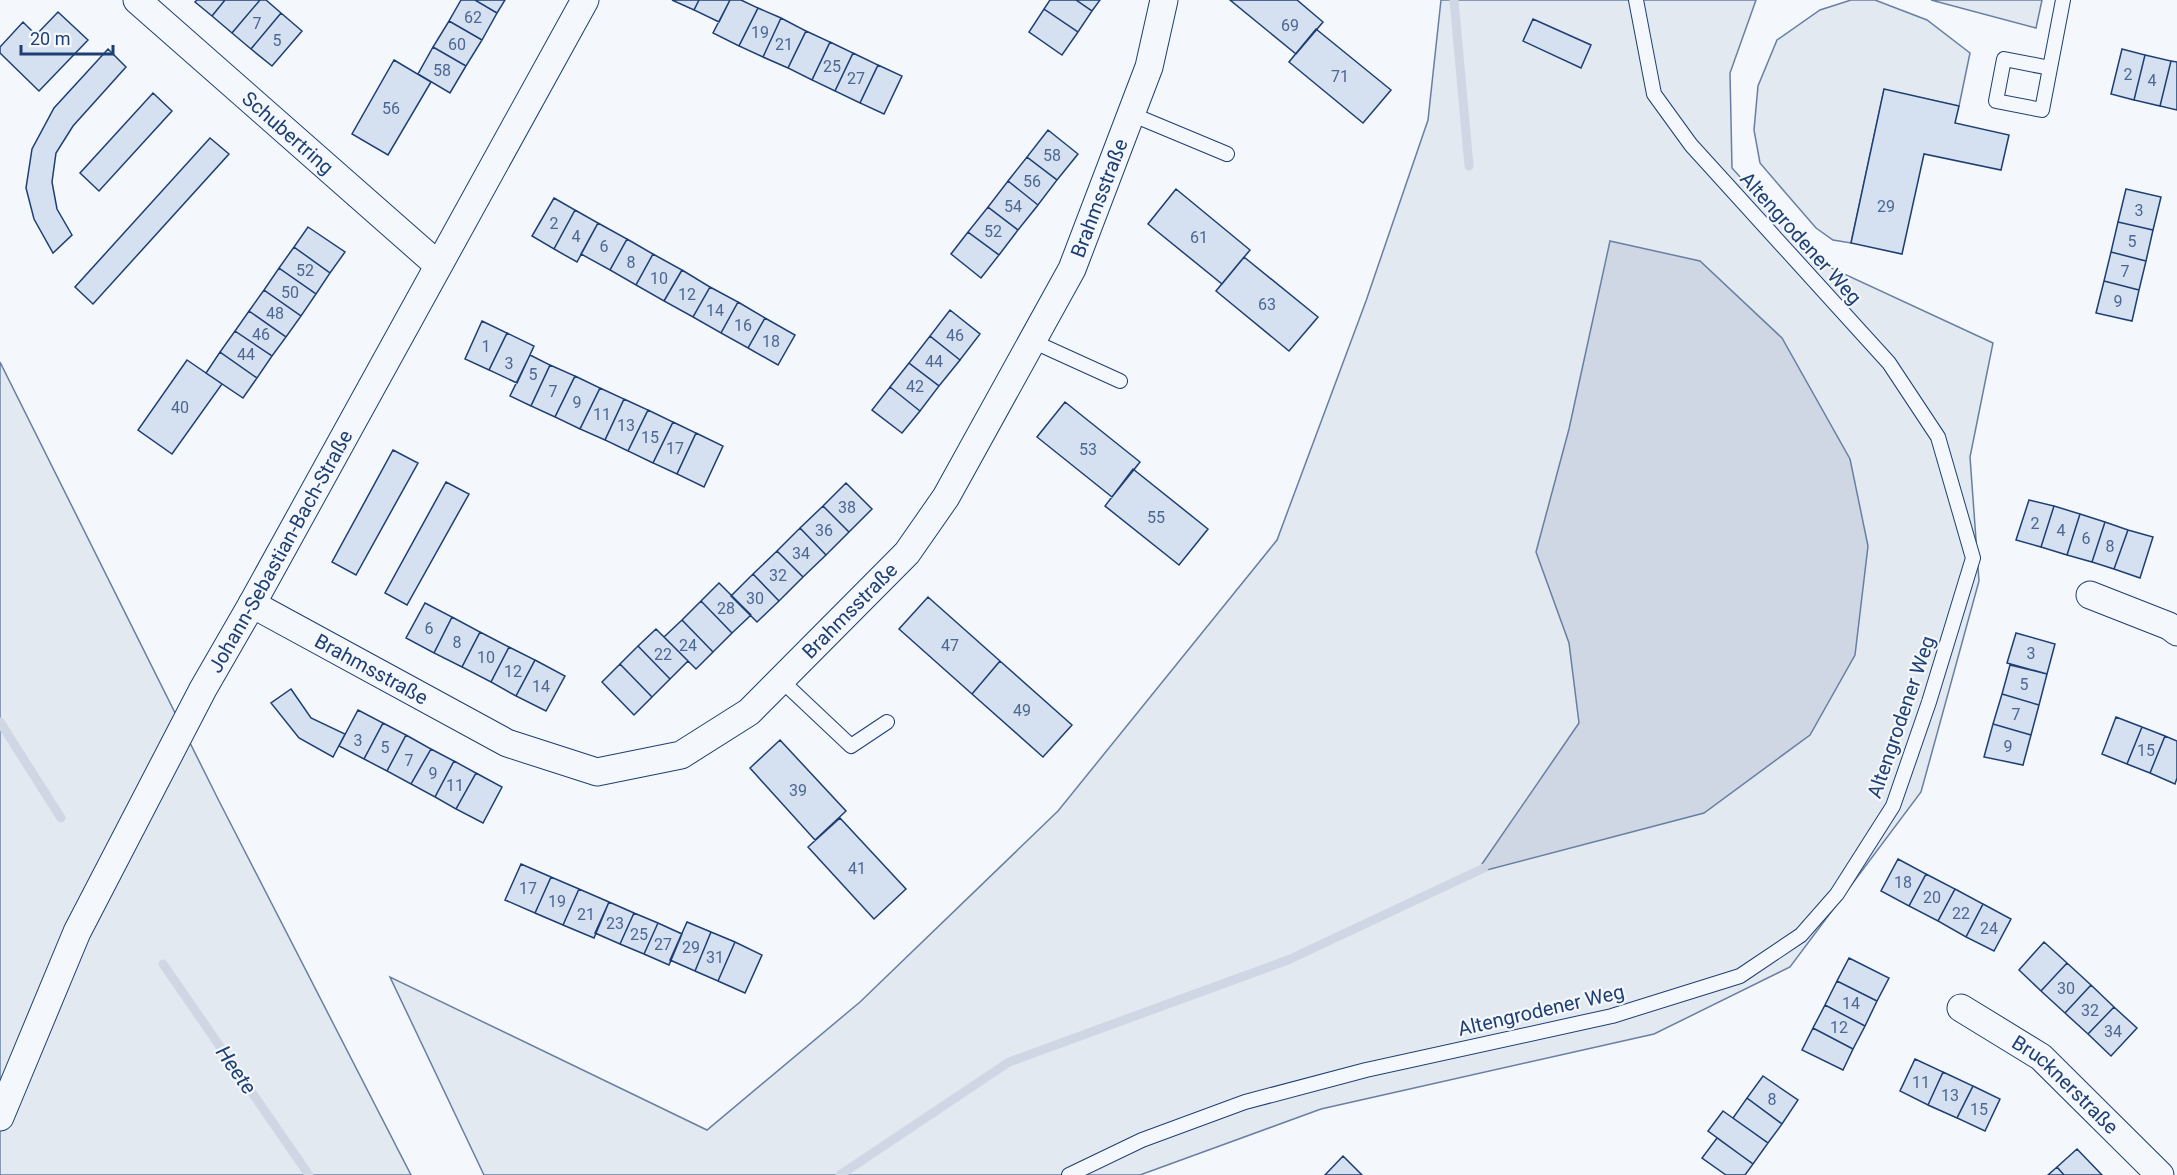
<svg xmlns="http://www.w3.org/2000/svg" width="2177" height="1175" font-family="Roboto,sans-serif">
  <style>
    .green { fill: #e3e9f0; stroke: #687fa3; stroke-width: 1.5 }
    .water { fill: #cfd7e4; stroke: #687fa3; stroke-width: 1.5 }
    .lines { fill: none; stroke-linecap: round; stroke-linejoin: round }
    .stream { stroke: #cfd7e4; stroke-width: 9 }
    .building { fill: #d5e0f0; stroke: #1d3f73; stroke-width: 1.5 }
    .lane-casing { stroke: #1d3f73; stroke-width: 16 }
    .street-casing { stroke: #1d3f73; stroke-width: 29 }
    .lane { stroke: #f4f7fb; stroke-width: 14 }
    .street { stroke: #f4f7fb; stroke-width: 27 }
    .labels { text-anchor: middle; dominant-baseline: central; stroke-width: 4.5; stroke-linejoin: round; paint-order: stroke }
    .number-label { font-size: 16px; fill: #4b6792 }
    .street-label { font-size: 20px; fill: #1d3f73; stroke: #f4f7fb }
    .water-label { font-size: 21px; font-style: italic; fill: #1d3f73; stroke: #f4f7fb }
  </style>
  <rect width="100%" height="100%" fill="#f4f7fb"/>
  <!-- green -->
  <path class="green" d="M1441,0H1756L1730,73L1732,168L1816,261L1993,343L1970,457L1979,581L1921,792L1790,967L1654,1034L1321,1109L1140,1175H484L390,977L707,1130L860,1002L1058,811L1277,540L1366,301L1428,120Z
    M1851,0H1875L1927,20L1970,53L1959,106L1884,90L1851,243L1833,240L1816,228L1784,191L1760,163L1754,130L1758,86L1777,40L1820,10Z
    M1931,0H2042L2036,28Z
    M0,362L219,801L411,1175H0Z"/>
  <!-- water -->
  <path class="water" d="M1610,241L1700,261L1782,338L1850,459L1868,546L1855,655L1810,735L1704,813L1487,870L1482,864L1579,723L1569,643L1536,552L1569,429Z"/>
  <g class="lines">
    <!-- stream -->
    <path class="stream" d="M1454,0L1469,166
      M0,722L61,818
      M163,964L309,1175
      M840,1175L1009,1062L1288,960L1484,868"/>
  </g>
  <!-- building -->
  <path class="building" d="M197,0H225L212,16L195,2Z
    M225,0H260L232,33L212,16Z
    M260,0H266L281,13L251,49L232,33Z
    M461,0H475L497,13L482,40L449,21Z
    M475,0H505L497,13Z
    M672,0H699L694,10Z
    M699,0H730L719,22L694,10Z
    M730,0H741L758,8L739,46L713,33Z
    M1050,0H1076L1092,11L1078,32L1044,9Z
    M1076,0H1100L1092,11Z
    M1230,0H1297L1323,22L1296,54Z
    M758,8L781,18L763,57L739,46Z
    M1044,9L1078,32L1062,55L1029,32Z
    M58,12L88,40L39,91L0,53V47L23,22L36,35Z
    M281,13L302,31L272,66L251,49Z
    M781,18L806,31L788,68L763,57Z
    M1533,19L1591,45L1581,68L1523,41Z
    M449,21L482,40L466,66L433,47Z
    M1316,29L1391,90L1363,123L1289,62Z
    M806,31L830,42L812,80L788,68Z
    M830,42L853,53L835,91L812,80Z
    M433,47L466,66L450,93L418,74Z
    M108,49L126,67L73,126L56,153L52,182L57,209L72,235L53,253L34,219L26,188L32,149L54,108Z
    M2122,49L2145,55L2134,100L2111,94Z
    M853,53L878,65L860,103L835,91Z
    M2145,55L2171,61L2160,106L2134,100Z
    M394,60L431,82L388,155L352,134Z
    M2171,61L2177,62V110L2160,106Z
    M878,65L902,76L884,114L860,103Z
    M1884,89L1959,106L1955,123L2009,135L2001,170L1924,154L1902,254L1851,243Z
    M153,93L172,111L99,191L80,173Z
    M1048,130L1078,154L1057,180L1027,157Z
    M210,138L229,154L93,304L75,287Z
    M1027,157L1057,180L1038,205L1008,181Z
    M1008,181L1038,205L1018,230L988,207Z
    M1176,189L1250,250L1222,284L1148,224Z
    M2126,189L2161,197L2153,230L2118,222Z
    M554,198L575,210L554,249L532,236Z
    M988,207L1018,230L999,255L968,232Z
    M575,210L598,223L577,262L554,249Z
    M2118,222L2153,230L2146,261L2111,252Z
    M598,223L627,239L610,270L581,254Z
    M308,227L345,252L330,273L294,247Z
    M968,232L999,255L981,278L951,254Z
    M627,239L653,254L636,285L610,270Z
    M294,247L330,273L316,294L279,268Z
    M2111,252L2146,261L2139,290L2104,281Z
    M653,254L682,270L664,301L636,285Z
    M1244,257L1318,317L1289,351L1216,291Z
    M279,268L316,294L301,316L264,290Z
    M682,270L710,287L693,317L664,301Z
    M2104,281L2139,290L2132,321L2096,313Z
    M710,287L738,302L721,333L693,317Z
    M264,290L301,316L286,337L249,311Z
    M738,302L765,318L748,348L721,333Z
    M950,310L980,334L960,360L930,336Z
    M249,311L286,337L272,356L235,331Z
    M765,318L795,335L778,365L748,348Z
    M482,321L507,333L489,370L465,359Z
    M235,331L272,356L257,378L220,352Z
    M507,333L534,346L517,383L489,370Z
    M930,336L960,360L939,386L909,363Z
    M220,352L257,378L243,398L206,373Z
    M530,355L550,365L531,406L510,396Z
    M187,360L222,384L172,454L138,430Z
    M909,363L939,386L920,411L890,387Z
    M550,365L575,376L555,417L531,406Z
    M575,376L600,388L580,429L555,417Z
    M890,387L920,411L902,433L872,410Z
    M600,388L624,399L605,440L580,429Z
    M624,399L648,410L628,451L605,440Z
    M1065,402L1140,462L1112,497L1037,437Z
    M648,410L673,422L653,463L628,451Z
    M673,422L696,433L677,474L653,463Z
    M696,433L723,446L704,487L677,474Z
    M393,450L418,463L356,575L332,562Z
    M1133,469L1208,529L1179,565L1105,506Z
    M446,482L469,494L407,605L385,593Z
    M846,483L872,509L849,532L823,506Z
    M2029,500L2054,506L2041,547L2016,540Z
    M823,506L849,532L826,555L800,528Z
    M2054,506L2080,514L2067,555L2041,547Z
    M2080,514L2105,522L2092,562L2067,555Z
    M2105,522L2128,530L2114,569L2092,562Z
    M800,528L826,555L803,577L777,551Z
    M2128,530L2153,537L2140,578L2114,569Z
    M777,551L803,577L779,601L753,574Z
    M753,574L779,601L757,622L731,596Z
    M719,583L751,615L732,633L701,601Z
    M928,597L1000,661L972,694L899,629Z
    M701,601L732,633L713,652L682,620Z
    M425,603L452,617L434,653L406,638Z
    M452,617L480,632L462,667L434,653Z
    M682,620L713,652L696,669L664,637Z
    M656,629L688,661L670,679L638,646Z
    M480,632L509,647L491,682L462,667Z
    M2016,633L2055,644L2047,674L2007,663Z
    M638,646L670,679L652,697L620,664Z
    M509,647L535,660L516,696L491,682Z
    M535,660L565,676L546,711L516,696Z
    M1000,661L1072,725L1043,757L972,694Z
    M620,664L652,697L634,715L602,682Z
    M2010,665L2047,674L2039,705L2002,694Z
    M291,689L311,718L345,734L333,757L299,738L271,703Z
    M2002,694L2039,705L2031,735L1993,724Z
    M358,710L383,723L364,759L339,746Z
    M2116,717L2142,727L2127,764L2102,754Z
    M383,723L406,735L387,771L364,759Z
    M1993,724L2031,735L2023,765L1984,757Z
    M2142,727L2165,736L2150,773L2127,764Z
    M406,735L431,749L411,784L387,771Z
    M2165,736L2177,741V778L2175,784L2150,773Z
    M780,740L846,811L815,840L750,768Z
    M431,749L454,761L435,797L411,784Z
    M454,761L476,773L456,809L435,797Z
    M476,773L502,787L483,823L456,809Z
    M840,818L906,889L874,919L808,847Z
    M1898,859L1926,874L1909,906L1881,891Z
    M521,864L551,877L535,913L505,900Z
    M1926,874L1955,889L1938,921L1909,906Z
    M551,877L579,889L563,925L535,913Z
    M579,889L609,902L594,938L563,925Z
    M1955,889L1983,904L1966,937L1938,921Z
    M609,902L634,913L620,944L595,933Z
    M1983,904L2011,919L1994,951L1966,937Z
    M634,913L658,923L644,954L620,944Z
    M687,922L711,932L695,971L670,960Z
    M658,923L682,934L669,965L644,954Z
    M711,932L735,942L718,981L695,971Z
    M735,942L762,955L745,993L718,981Z
    M2044,942L2067,963L2041,991L2019,970Z
    M1849,958L1889,978L1877,1001L1837,981Z
    M2067,963L2091,985L2065,1013L2041,991Z
    M1837,981L1877,1001L1865,1026L1825,1005Z
    M2091,985L2114,1007L2088,1034L2065,1013Z
    M1825,1005L1865,1026L1853,1049L1813,1028Z
    M2114,1007L2137,1028L2111,1056L2088,1034Z
    M1813,1028L1853,1049L1843,1070L1802,1050Z
    M1915,1059L1943,1072L1928,1105L1900,1091Z
    M1943,1072L1973,1086L1957,1118L1928,1105Z
    M1763,1076L1798,1100L1782,1124L1747,1098Z
    M1973,1086L2000,1099L1985,1131L1957,1118Z
    M1747,1098L1782,1124L1768,1143L1733,1118Z
    M1723,1111L1768,1143L1753,1164L1708,1131Z
    M1717,1138L1753,1164L1745,1175H1726L1702,1158Z
    M2077,1149L2102,1175H2064L2057,1167Z
    M1343,1156L1362,1175H1325Z
    M2057,1167L2064,1175H2048Z"/>
  <g class="lines">
    <defs>
      <path id="lane" d="M2050,68L2004,59L1996,101L2042,110L2063,0
        M1131,114L1227,154
        M1032,341L1120,381
        M781,680L851,746L887,722
        M1069,1175L1142,1140L1245,1102L1366,1070L1612,1016L1740,976L1801,935L1837,894L1893,806L1929,702L1973,558L1938,437L1889,363L1691,145L1654,94L1636,0"/>
      <g id="street">
        <path id="s1" d="M137,0L438,265"/>
        <path d="M2090,595L2169,626L2177,632"/>
        <path id="s2" d="M252,604L507,743L597,772L681,755L749,712L907,553L946,497L1072,269L1149,67L1164,0"/>
        <path id="s3" d="M1961,1008L2041,1057L2160,1175"/>
        <path id="s4" d="M0,1117L77,932L203,689L252,604L585,0"/>
      </g>
    </defs>
    <!-- lane casing -->
    <use href="#lane" class="lane-casing"/>
    <!-- street casing -->
    <use href="#street" class="street-casing"/>
    <!-- lane -->
    <use href="#lane" class="lane"/>
    <!-- street -->
    <use href="#street" class="street"/>
  </g>
  <g class="labels">
    <!-- number labels -->
    <g class="number-label">
      <text x="473" y="17">62</text>
      <text x="257" y="23">7</text>
      <text x="1290" y="25">69</text>
      <text x="760" y="32">19</text>
      <text x="277" y="40">5</text>
      <text x="457" y="44">60</text>
      <text x="784" y="44">21</text>
      <text x="832" y="66">25</text>
      <text x="442" y="70">58</text>
      <text x="2128" y="74">2</text>
      <text x="1340" y="76">71</text>
      <text x="856" y="78">27</text>
      <text x="2152" y="80">4</text>
      <text x="391" y="108">56</text>
      <text x="1052" y="155">58</text>
      <text x="1032" y="181">56</text>
      <text x="1013" y="206">54</text>
      <text x="1886" y="206">29</text>
      <text x="2139" y="210">3</text>
      <text x="554" y="223">2</text>
      <text x="993" y="231">52</text>
      <text x="576" y="236">4</text>
      <text x="1199" y="237">61</text>
      <text x="2132" y="241">5</text>
      <text x="604" y="246">6</text>
      <text x="631" y="262">8</text>
      <text x="305" y="270">52</text>
      <text x="2125" y="271">7</text>
      <text x="659" y="278">10</text>
      <text x="290" y="292">50</text>
      <text x="687" y="294">12</text>
      <text x="2118" y="301">9</text>
      <text x="1267" y="304">63</text>
      <text x="715" y="310">14</text>
      <text x="275" y="313">48</text>
      <text x="743" y="325">16</text>
      <text x="261" y="334">46</text>
      <text x="955" y="335">46</text>
      <text x="771" y="341">18</text>
      <text x="486" y="346">1</text>
      <text x="246" y="354">44</text>
      <text x="934" y="361">44</text>
      <text x="509" y="363">3</text>
      <text x="533" y="374">5</text>
      <text x="915" y="386">42</text>
      <text x="553" y="391">7</text>
      <text x="577" y="402">9</text>
      <text x="180" y="407">40</text>
      <text x="602" y="414">11</text>
      <text x="626" y="425">13</text>
      <text x="650" y="437">15</text>
      <text x="675" y="448">17</text>
      <text x="1088" y="449">53</text>
      <text x="847" y="507">38</text>
      <text x="1156" y="517">55</text>
      <text x="2035" y="523">2</text>
      <text x="824" y="530">36</text>
      <text x="2061" y="530">4</text>
      <text x="2086" y="538">6</text>
      <text x="2110" y="546">8</text>
      <text x="801" y="553">34</text>
      <text x="778" y="575">32</text>
      <text x="755" y="598">30</text>
      <text x="726" y="608">28</text>
      <text x="429" y="628">6</text>
      <text x="457" y="642">8</text>
      <text x="688" y="645">24</text>
      <text x="950" y="645">47</text>
      <text x="2031" y="653">3</text>
      <text x="663" y="654">22</text>
      <text x="486" y="657">10</text>
      <text x="513" y="671">12</text>
      <text x="2024" y="684">5</text>
      <text x="541" y="686">14</text>
      <text x="1022" y="710">49</text>
      <text x="2016" y="714">7</text>
      <text x="358" y="740">3</text>
      <text x="2008" y="746">9</text>
      <text x="385" y="747">5</text>
      <text x="2146" y="750">15</text>
      <text x="409" y="760">7</text>
      <text x="433" y="773">9</text>
      <text x="455" y="785">11</text>
      <text x="798" y="790">39</text>
      <text x="857" y="868">41</text>
      <text x="1903" y="882">18</text>
      <text x="528" y="888">17</text>
      <text x="1932" y="897">20</text>
      <text x="557" y="901">19</text>
      <text x="1961" y="913">22</text>
      <text x="586" y="914">21</text>
      <text x="615" y="923">23</text>
      <text x="1989" y="928">24</text>
      <text x="639" y="934">25</text>
      <text x="663" y="944">27</text>
      <text x="691" y="947">29</text>
      <text x="715" y="957">31</text>
      <text x="2066" y="988">30</text>
      <text x="1851" y="1003">14</text>
      <text x="2090" y="1010">32</text>
      <text x="1839" y="1027">12</text>
      <text x="2113" y="1031">34</text>
      <text x="1921" y="1082">11</text>
      <text x="1950" y="1095">13</text>
      <text x="1772" y="1099">8</text>
      <text x="1979" y="1109">15</text>
    </g>
    <!-- street labels -->
    <g class="street-label">
      <text stroke="none"><textPath href="#s1" startOffset="201">Schubertring</textPath></text>
      <text stroke="none"><textPath href="#s2" startOffset="1180">Brahmsstraße</textPath></text>
      <text transform="translate(1801 238) rotate(48)">Altengrodener Weg</text>
      <text stroke="none"><textPath href="#s4" startOffset="632">Johann-Sebastian-Bach-Straße</textPath></text>
      <text stroke="none"><textPath href="#s2" startOffset="694">Brahmsstraße</textPath></text>
      <text stroke="none"><textPath href="#s2" startOffset="136">Brahmsstraße</textPath></text>
      <text transform="translate(1901 717) rotate(-71)">Altengrodener Weg</text>
      <text transform="translate(1541 1010) rotate(-13)">Altengrodener Weg</text>
      <text stroke="none"><textPath href="#s3" startOffset="130">Brucknerstraße</textPath></text>
    </g>
    <!-- water labels -->
    <g class="water-label">
      <text transform="translate(236 1070) rotate(55)">Heete</text>
    </g>
  </g>
  <!-- scale -->
  <path d="M21 45v9h92v-9" fill="none" stroke="#1d3f73" stroke-width="3"/>
  <text x="30" y="45" font-size="18" fill="#1d3f73" stroke="#f4f7fb" stroke-width="4.5" paint-order="stroke">20 m</text>
</svg>
